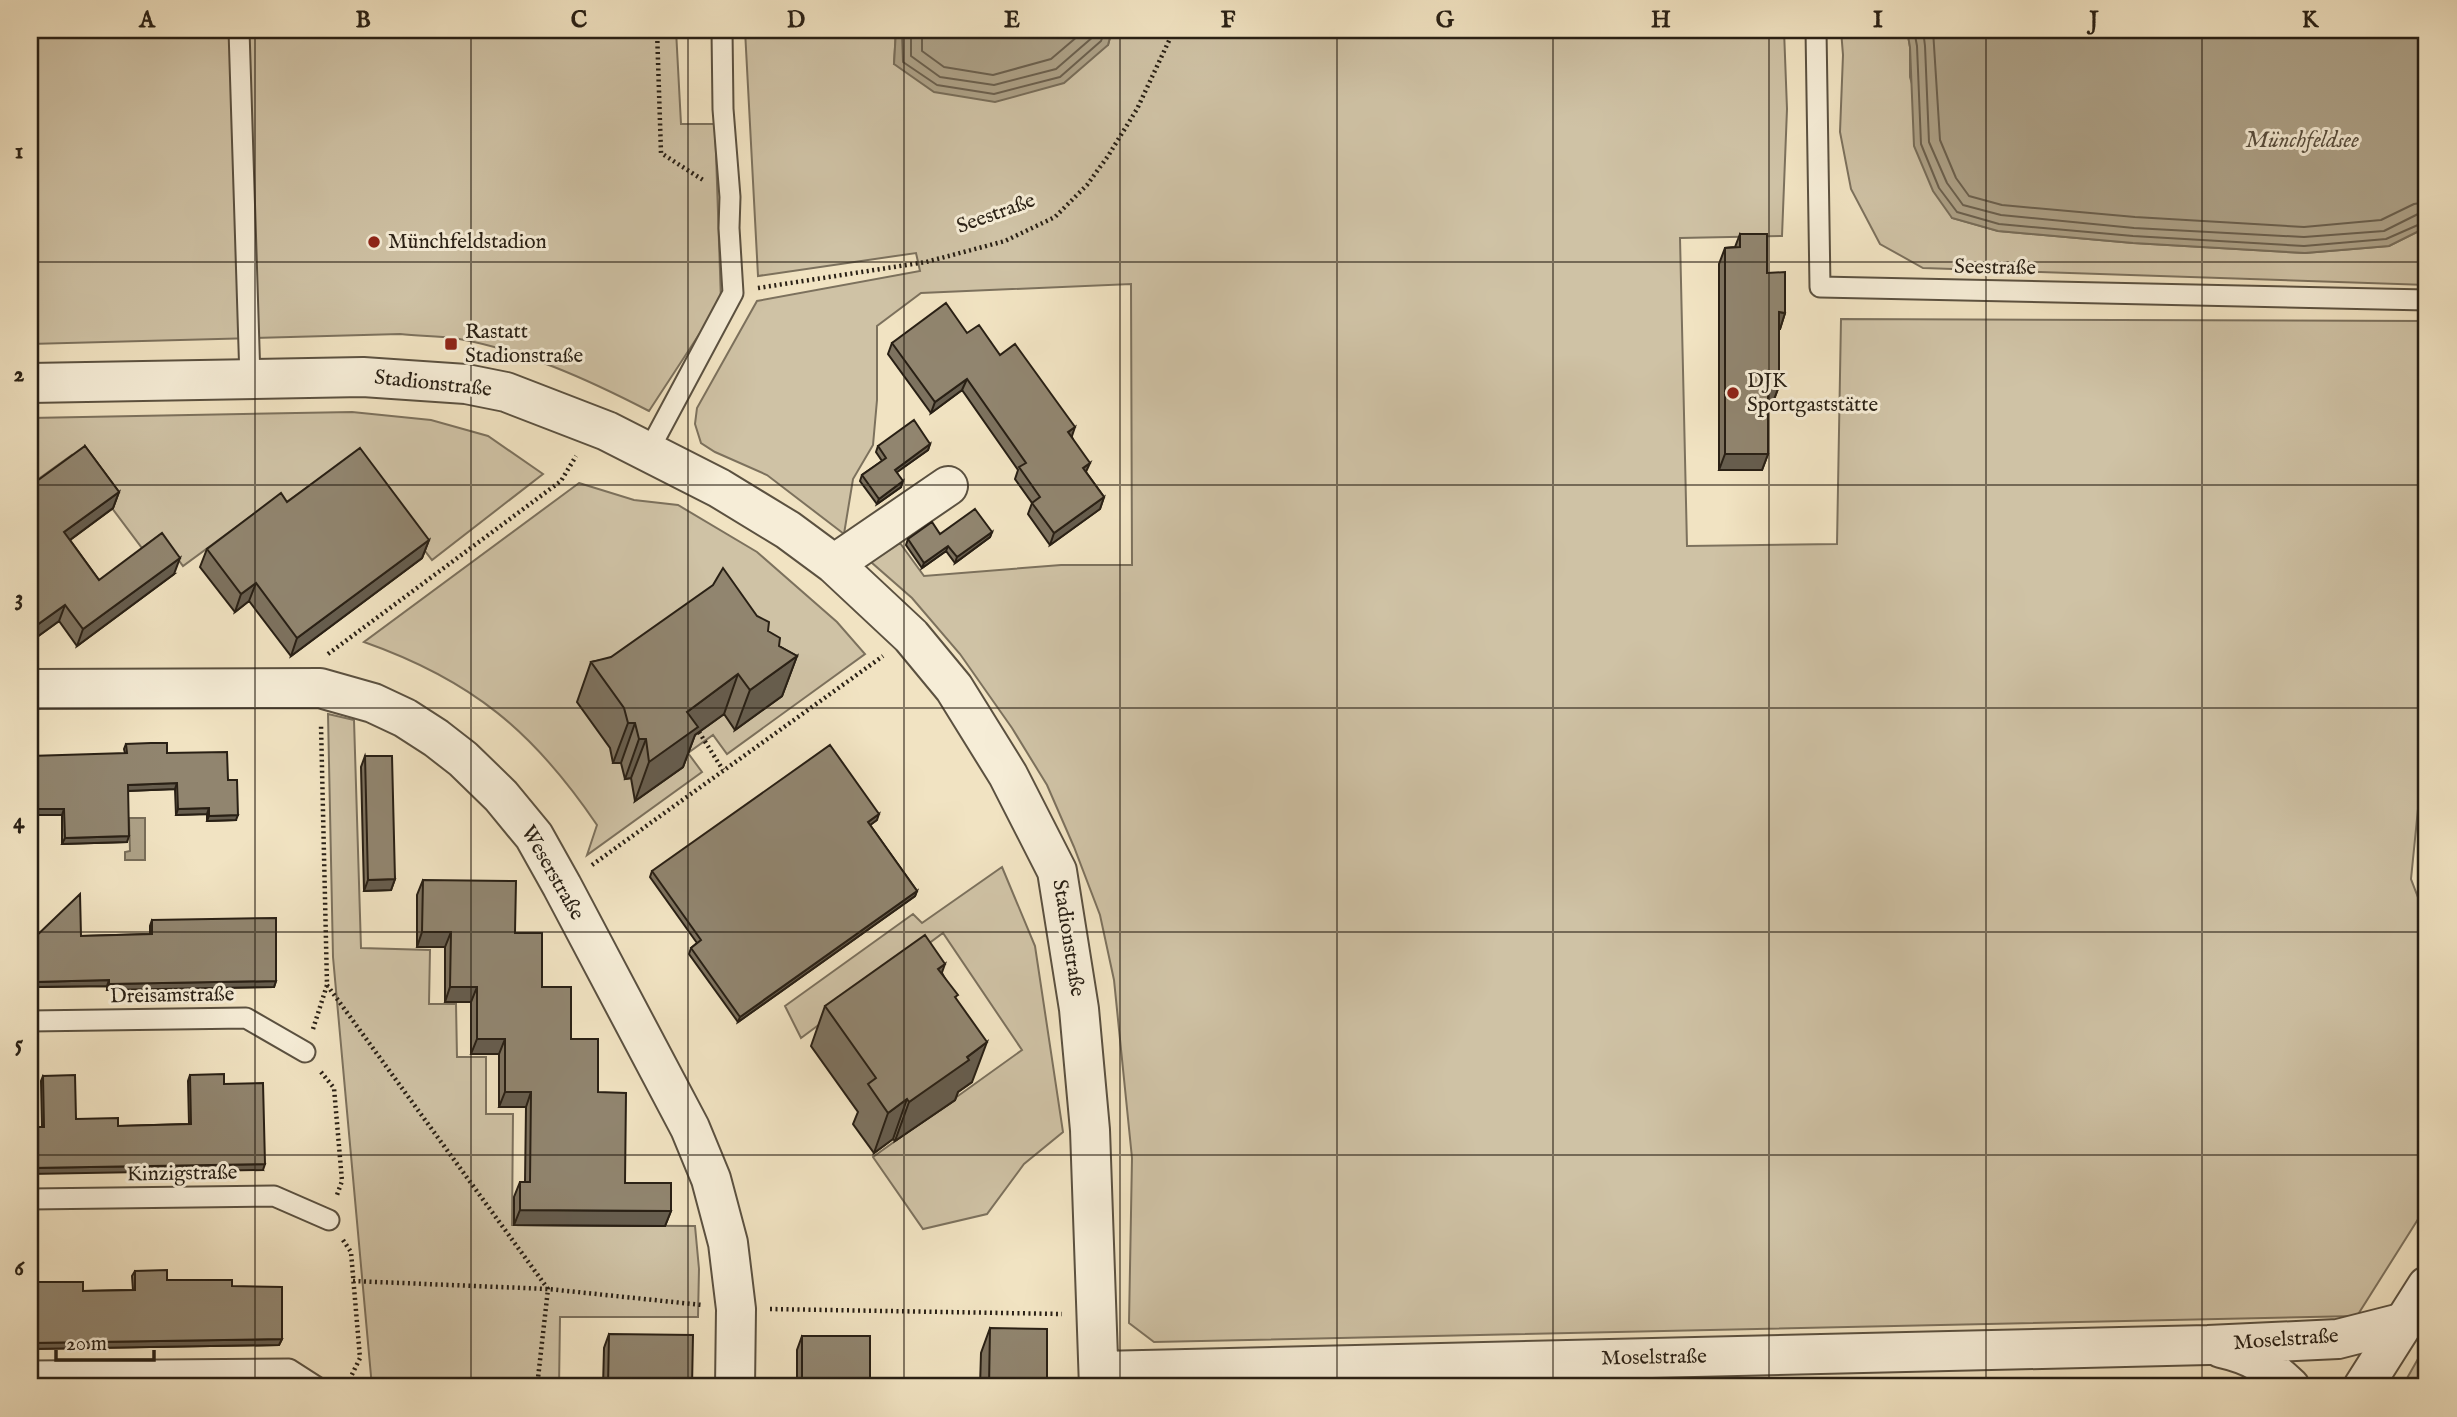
<svg xmlns="http://www.w3.org/2000/svg" width="2457" height="1417" font-family="'IM FELL English',serif">
  <style>
    .green { fill: #cfc2a5; stroke: #7c715d; stroke-width: 2 }
    .water { fill: #ada187; stroke: #786d59; stroke-width: 2 }
    .lines { fill: none; stroke-linecap: round; stroke-linejoin: round }
    .shore { stroke: #6b604e; stroke-width: 2 }
    .service-casing { stroke: #5b5140; stroke-width: 23 }
    .minor-casing { stroke: #5b5140; stroke-width: 42 }
    .tertiary-casing { stroke: #5b5140; stroke-width: 42 }
    .path { stroke: #292015; stroke-width: 4.5; stroke-dasharray: 2 3.5; stroke-linecap: butt }
    .service { stroke: #f6edd7; stroke-width: 19 }
    .minor { stroke: #f6edd7; stroke-width: 38 }
    .tertiary { stroke: #f6edd7; stroke-width: 38 }
    .wall { fill: #7d725f; stroke: #292015; stroke-width: 2 }
    .shaded-wall { fill: #665d4e; stroke: #292015; stroke-width: 2 }
    .building { fill: #91856f; stroke: #292015; stroke-width: 2 }
    .grid { fill: none; stroke: #292015; stroke-width: 2; stroke-opacity: 0.55 }
    .poi-dot { fill: #8f2418; stroke: #f6edd7; stroke-width: 2.5 }
    .labels { text-anchor: middle; dominant-baseline: central; stroke-width: 6; stroke-linejoin: round; paint-order: stroke }
    .street-label { font-size: 21px; fill: #292015; stroke: #f6edd7 }
    .poi-label { font-size: 21px; fill: #292015; stroke: #f6edd7; text-anchor: start }
    .water-label { font-size: 23px; font-style: italic; fill: #574d3d; stroke: #f6edd7 }
    .neatline { fill: none; stroke: #292015; stroke-width: 2.5 }
    .grid-label { font-size: 23px; text-anchor: middle; font-weight: bold; fill: #292015 }
  </style>
  <rect width="100%" height="100%" fill="#f1e3c2"/>
  <filter id="stains"><feTurbulence type="fractalNoise" baseFrequency=".00286" numOctaves="4"/><feColorMatrix values="0 0 0 0 .2 0 0 0 0 .09 0 0 0 0 .02 0 0 0 .5 -.17"/></filter>
  <radialGradient id="worn" r=".72"><stop offset=".6" stop-color="#630" stop-opacity="0"/><stop offset="1" stop-color="#630" stop-opacity=".3"/></radialGradient>
  <!-- green -->
  <path class="green" d="M30,30H676L681,124H715L721,301L649,411C587,379 523,350 454,338C436,336 418,336 400,334L30,344Z
    M745,30H896L894,64L1108,45L1112,30H1784L1787,109L1782,236L1680,238L1687,546L1837,544L1841,319L2427,321V787L2418,809L2411,879L2427,921V1205L2357,1316L1154,1342L1129,1323L1132,1158L1114,980L1100,915L1074,847L1047,785L1012,728L960,654L912,598L871,562L900,543L924,576L1061,565H1132L1131,284L921,293L877,326V400L873,445L853,479L844,534L767,475L715,452L701,443L695,424L697,408L757,301L920,271L916,253L758,276Z
    M1841,30H1907L1910,47V77L1952,218L1998,231L2133,243L2305,253L2389,246L2427,227V285L1923,268L1880,244L1851,189L1840,132L1843,55Z
    M352,412L431,420L488,436L543,474L432,560L352,456L275,510L269,503L183,566L160,535L142,548L72,455L30,485V418Z
    M579,483L634,500L678,505L757,552L837,622L865,654L727,754L713,735L688,753L702,772L587,855L597,825C534,732 472,680 364,642Z
    M328,714L354,720L361,948L430,950L429,1004H456L457,1057H486V1114H513L512,1225L695,1226L699,1269L698,1317H560L559,1387H372L333,957Z
    M1002,867L1035,946L1063,1132L1024,1164L987,1214L923,1229L873,1157L1022,1050L943,933L801,1038L785,1006L913,914L922,923Z
    M2427,1343V1387H2402Z"/>
  <!-- water -->
  <path class="water" d="M896,30H1112L1108,45L1064,83L995,102L934,92L894,64Z
    M1907,30H2427V227L2389,246L2305,253L2133,243L1998,231L1952,218L1933,191L1914,146L1910,47Z
    M129,818H145V860H125V852L130,851Z"/>
  <g class="lines">
    <!-- shore -->
    <path class="shore" d="M902,30L903,62L937,85L994,94L1060,77L1101,41L1105,30
      M911,30V56L940,77L994,85L1056,69L1094,36L1096,30
      M922,30V51L944,67L993,75L1051,59L1085,30
      M1914,30L1917,46L1921,144L1939,188L1957,212L1999,224L2133,236L2304,246L2386,239L2427,221
      M1923,30L1925,46L1929,142L1947,183L1963,205L2001,215L2134,228L2304,237L2384,231L2418,214L2427,212
      M1933,30L1940,140L1956,178L1969,196L2002,205L2135,217L2304,227L2381,220L2414,204L2427,202"/>
    <defs>
      <path id="service" d="M239,30L250,379
        M1816,30L1820,287L2427,300
        M648,452L733,293L729,228L730,197L723,109L722,30
        M30,1021L246,1018L305,1052
        M30,1199L274,1196L329,1220
        M30,1371L289,1369L317,1387"/>
      <path id="minor" d="M30,383L363,377L466,384L506,392L607,431L719,488L788,530L834,564L911,636L954,688L1008,775L1057,871L1079,1009L1090,1130L1099,1387
        M834,564L948,486
        M30,689L320,688L373,703L405,718L436,738L463,759L501,796L534,836L562,886L690,1128L711,1179L728,1243L736,1309L735,1387
        M2221,1348C2252,1355 2266,1364 2290,1387
        M1100,1371L2208,1345L2338,1339L2405,1322"/>
      <path id="tertiary" d="M2363,1387L2427,1286"/>
    </defs>
    <!-- service casing -->
    <use href="#service" class="service-casing"/>
    <!-- minor casing -->
    <use href="#minor" class="minor-casing"/>
    <!-- tertiary casing -->
    <use href="#tertiary" class="tertiary-casing"/>
    <!-- path -->
    <path class="path" d="M657,30L661,153L703,180
      M758,288L926,262L1005,241L1055,217L1087,185L1108,156L1137,109L1174,30
      M328,654L561,481L576,456
      M699,732L723,770
      M592,865L883,656
      M327,985L548,1289L537,1387
      M313,1029L327,985L321,725
      M321,1072L334,1088L342,1181L337,1195
      M343,1240L351,1252L360,1358L346,1387
      M353,1281L548,1289L702,1305
      M770,1309L1062,1314"/>
    <!-- service -->
    <use href="#service" class="service"/>
    <!-- minor -->
    <use href="#minor" class="minor"/>
    <!-- tertiary -->
    <use href="#tertiary" class="tertiary"/>
  </g>
  <!-- wall -->
  <path class="wall" d="M1740,234L1767,273L1785,313L1780,329H1779V386L1773,402H1768V454L1762,470H1719V264L1725,248L1735,247Z
    M967,333L1000,355L1072,437L1086,472L1104,497L1100,509L1050,545L1028,514L1032,503L1015,479L1018,470L962,390L931,413L888,354L892,343Z
    M930,444L928,450L897,472L901,487L877,504L860,481L862,475L882,461L876,452L878,446Z
    M85,446L119,492L113,508L70,540L99,580L174,574L77,646L59,621L30,642Z
    M287,502L429,540L422,558L291,656L249,601L235,612L200,567L207,549Z
    M992,532L990,537L955,563L946,551L922,568L906,545L908,539L940,534Z
    M768,631L779,646L797,656L782,696L735,730L724,714L695,735L683,767L635,801L631,778L625,779L621,763H613L610,748L577,702L591,662Z
    M126,744L167,753L228,780L236,820L207,821V814L176,815L175,789L128,791L127,842L62,844V815H30L125,753L124,749Z
    M365,756L395,879L391,890L364,891L361,767Z
    M877,820L870,825L917,891L915,896L738,1022L689,954L691,948L697,943L650,877L652,871Z
    M423,880L515,933L542,987L571,1039L598,1092L625,1183L671,1211L665,1226L514,1225V1197L520,1182H525L526,1107H499V1054H471V1002H445V947H417V895Z
    M152,920L276,981L274,987L107,990V986L35,987L33,991H30V942L81,936L150,934V926Z
    M942,973L956,999L972,1082L958,1092L955,1100L895,1141L893,1139L874,1153L853,1124L858,1112L811,1046L825,1006Z
    M190,1075L224,1084L263,1170L42,1127L41,1081L43,1076L76,1119L118,1126L189,1124L188,1081Z
    M135,1271L167,1280L232,1286L282,1339L279,1345L30,1349V1282L83,1291L133,1290L132,1276Z
    M990,1328L1047,1387H980L981,1353Z
    M609,1334L692,1387H603L604,1348Z
    M802,1336L870,1387H797V1350Z"/>
  <!-- shaded-wall -->
  <path class="shaded-wall" d="M1779,312L1785,313L1780,329H1773Z
    M967,379L962,390L931,413L935,402Z
    M1768,385L1779,386L1773,402H1762Z
    M1075,427L1071,439L1068,432Z
    M930,444L928,450L893,475L895,470Z
    M1725,454H1768L1762,470H1719Z
    M1090,463L1085,474L1083,468Z
    M903,481L901,487L877,504L879,499Z
    M119,492L113,508L59,548L64,532Z
    M1104,497L1100,509L1050,545L1054,533Z
    M992,532L990,537L955,563L957,557Z
    M429,540L422,558L291,656L297,638Z
    M948,546L946,551L922,568L924,563Z
    M180,558L174,574L77,646L83,629Z
    M256,583L249,601L235,612L241,594Z
    M65,605L59,621L30,642V630Z
    M797,656L782,696L735,730L750,690Z
    M738,674L724,714L695,735L683,767L635,801L649,762L687,712Z
    M628,723H635L621,763H613Z
    M639,739H646L631,778L625,779Z
    M177,783L175,789L126,791L128,785Z
    M209,808L207,814L176,815L178,809Z
    M30,809H64L62,815H30Z
    M879,814L877,820L866,828L868,822Z
    M238,815L236,820L207,821L209,816Z
    M129,836L127,842L62,844L65,838Z
    M395,879L391,890L364,891L368,880Z
    M917,891L915,896L738,1022L740,1017Z
    M422,932H451L445,947H417Z
    M945,964L931,1003L938,969Z
    M109,980L107,986L35,987L33,991H30V985L35,982Z
    M276,981L274,987L107,990L109,984Z
    M450,987H477L471,1002H445Z
    M477,1039H505L499,1054H471Z
    M987,1042L972,1082L958,1092L955,1100L895,1141L909,1102Z
    M505,1092H531L526,1107H499Z
    M907,1099L893,1139L874,1153L888,1113Z
    M265,1164L263,1170L30,1174V1168Z
    M520,1210L671,1211L665,1226L514,1225Z
    M282,1339L279,1345L30,1349V1343Z"/>
  <!-- building -->
  <path class="building" d="M1740,234H1767V273L1785,272V313L1779,312V386L1768,385V454H1725V248L1740,247Z
    M946,303L967,333L979,325L1000,355L1015,344L1075,427L1068,432L1090,463L1083,468L1104,497L1054,533L1032,503L1040,497L1019,467L1026,463L967,379L935,402L892,343Z
    M914,420L930,444L895,470L903,481L879,499L862,475L886,458L878,446Z
    M85,446L119,492L64,532L99,580L162,533L180,558L83,629L65,605L30,630V486Z
    M360,448L429,540L297,638L256,583L241,594L207,549L281,493L287,502Z
    M975,509L992,532L957,557L948,546L924,563L908,539L932,522L940,534Z
    M723,568L757,616L769,622L768,631L780,638L779,646L797,656L750,690L738,674L687,712L698,727L649,762L646,739H639L635,723H628L624,708L591,662L611,657L713,585Z
    M151,743H167V753L227,752L228,780H237L238,815L209,816V808L178,809L177,783L128,785L129,836L65,838L64,809H30V756L127,753L126,744Z
    M830,745L879,814L868,822L917,891L740,1017L691,948L701,940L652,871Z
    M365,756H392L395,879L368,880Z
    M423,880L516,881L515,933H542V987H571V1039H598V1092L626,1093L625,1183H671V1211L520,1210V1182H530L531,1092H505V1039H477V987H450L451,932H422Z
    M80,894L81,936L152,934V920L276,918V981L109,984V980L35,982V985H30V942Z
    M925,935L945,964L938,969L958,995L955,997L987,1042L967,1057L969,1060L909,1102L907,1099L888,1113L868,1084L876,1078L825,1006Z
    M224,1074V1084L263,1083L265,1164L30,1168V1127H44L43,1076L75,1075L76,1119L118,1118V1126L191,1124L190,1075Z
    M167,1270V1280H232V1286L282,1287V1339L30,1343V1282H83V1291L135,1290V1271Z
    M990,1328L1047,1329V1387H989Z
    M609,1334L693,1335L692,1387H608Z
    M802,1336H870V1387H802Z"/>
  <!-- grid -->
  <path class="grid" d="M255,30V1387M471,30V1387M688,30V1387M904,30V1387M1120,30V1387M1337,30V1387M1553,30V1387M1769,30V1387M1986,30V1387M2202,30V1387M30,262H2427M30,485H2427M30,708H2427M30,932H2427M30,1155H2427"/>
  <!-- markers -->
  <g class="poi-dot">
    <circle cx="374" cy="242" r="7"/>
    <rect x="444" y="337" width="14" height="14" rx="3.5"/>
    <circle cx="1733" cy="393" r="7"/>
  </g>
  <g class="labels">
    <!-- street labels -->
    <g class="street-label">
      <text transform="translate(996 214) rotate(-20)">Seestraße</text>
      <text transform="translate(1995 268) rotate(1)">Seestraße</text>
      <text transform="translate(433 384) rotate(6)">Stadionstraße</text>
      <text transform="translate(552 873) rotate(60)">Weserstraße</text>
      <text transform="translate(1068 938) rotate(81)">Stadionstraße</text>
      <text transform="translate(172 996) rotate(-1)">Dreisamstraße</text>
      <text transform="translate(182 1174) rotate(-1)">Kinzigstraße</text>
      <text transform="translate(2286 1340) rotate(-4)">Moselstraße</text>
      <text transform="translate(1654 1358) rotate(-1)">Moselstraße</text>
    </g>
    <!-- poi labels -->
    <g class="poi-label">
      <text x="388" y="242">Münchfeldstadion</text>
      <text x="465" y="332">Rastatt<tspan x="465" dy="24">Stadionstraße</tspan></text>
      <text x="1747" y="381">DJK<tspan x="1747" dy="24">Sportgaststätte</tspan></text>
    </g>
    <!-- water labels -->
    <g class="water-label">
      <text x="2302" y="140">Münchfeldsee</text>
    </g>
  </g>
  <!-- margin -->
  <rect width="2457" height="1417" fill="none" stroke="#f1e3c2" stroke-width="77"/>
  <!-- scale -->
  <path d="M56 1350v10h98v-10" fill="none" stroke="#292015" stroke-width="3.5"/>
  <text x="66" y="1350" font-size="21" fill="#292015" stroke="#f6edd7" stroke-width="5" paint-order="stroke">20 m</text>
  <rect x="38" y="38" width="2380" height="1340" class="neatline"/>
  <g class="grid-label">
    <text x="147" y="27">A</text>
    <text x="363" y="27">B</text>
    <text x="579" y="27">C</text>
    <text x="796" y="27">D</text>
    <text x="1012" y="27">E</text>
    <text x="1228" y="27">F</text>
    <text x="1445" y="27">G</text>
    <text x="1661" y="27">H</text>
    <text x="1878" y="27">I</text>
    <text x="2094" y="27">J</text>
    <text x="2310" y="27">K</text>
    <text x="19" y="158">1</text>
    <text x="19" y="381">2</text>
    <text x="19" y="605">3</text>
    <text x="19" y="828">4</text>
    <text x="19" y="1051">5</text>
    <text x="19" y="1275">6</text>
  </g>
  <rect width="100%" height="100%" filter="url(#stains)"/>
  <rect width="100%" height="100%" fill="url(#worn)"/>
</svg>
